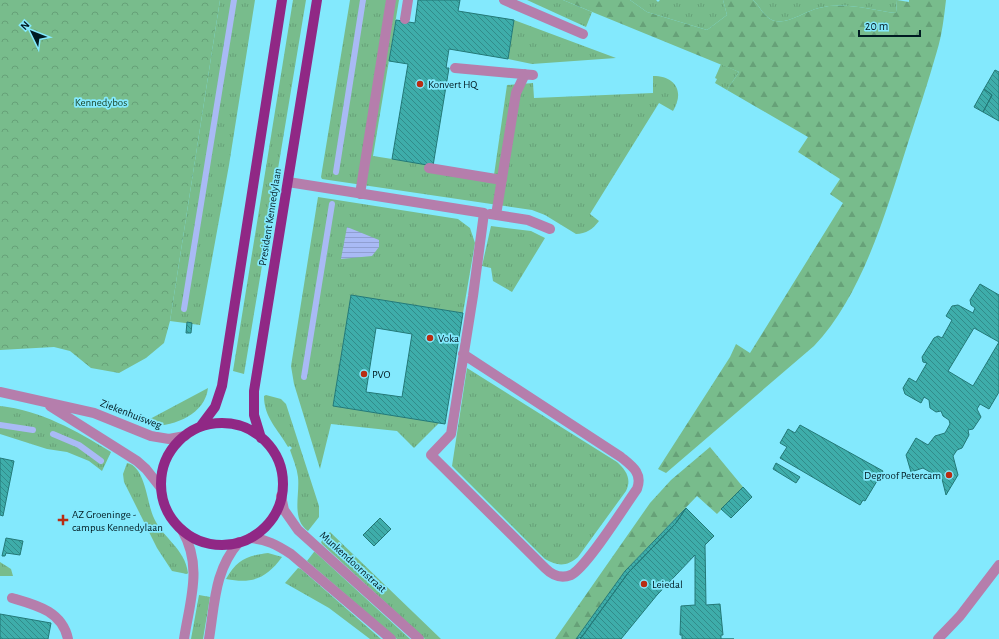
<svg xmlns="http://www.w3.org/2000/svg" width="999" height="639" font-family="'Alegreya Sans',sans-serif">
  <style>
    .grass { fill: url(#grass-tufts) }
    .forest { fill: url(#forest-firs) }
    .park { fill: url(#park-crowns) }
    .water { fill: url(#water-rules) }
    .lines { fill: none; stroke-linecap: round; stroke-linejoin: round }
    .stream { stroke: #a9baf5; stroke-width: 6 }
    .building { fill: url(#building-back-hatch); stroke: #237977; fill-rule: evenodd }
    .minor { stroke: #b57eac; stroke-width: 10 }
    .major { stroke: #902885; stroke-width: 10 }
    .poi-dot { fill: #b92d13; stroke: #83e9fd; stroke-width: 1.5 }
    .labels { text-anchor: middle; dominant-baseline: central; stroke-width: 3.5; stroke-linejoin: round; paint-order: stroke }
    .poi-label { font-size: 11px; fill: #001b22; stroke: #83e9fd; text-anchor: start }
    .park-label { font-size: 11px; fill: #194529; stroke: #83e9fd }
    .street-label { font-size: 11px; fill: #001b22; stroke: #83e9fd }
  </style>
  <defs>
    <pattern id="grass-tufts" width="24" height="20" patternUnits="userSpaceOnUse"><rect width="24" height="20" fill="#78bc8c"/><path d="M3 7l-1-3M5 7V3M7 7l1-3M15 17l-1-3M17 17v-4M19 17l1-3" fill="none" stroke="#66a178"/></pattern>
    <pattern id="forest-firs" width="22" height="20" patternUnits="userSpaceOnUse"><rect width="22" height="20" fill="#78bc8c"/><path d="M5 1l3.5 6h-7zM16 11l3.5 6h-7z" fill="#66a178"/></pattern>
    <pattern id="park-crowns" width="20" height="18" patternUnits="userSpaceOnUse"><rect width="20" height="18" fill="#78bc8c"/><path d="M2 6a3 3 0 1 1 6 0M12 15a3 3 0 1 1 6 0" fill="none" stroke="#66a178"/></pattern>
    <pattern id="water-rules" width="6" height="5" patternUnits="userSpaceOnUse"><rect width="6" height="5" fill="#a9baf5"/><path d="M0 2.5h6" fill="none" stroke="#909fd2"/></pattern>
    <pattern id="building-back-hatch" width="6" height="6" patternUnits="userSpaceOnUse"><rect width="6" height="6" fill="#3eadaa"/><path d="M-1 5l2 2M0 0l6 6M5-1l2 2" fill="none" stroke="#328c8a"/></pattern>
  </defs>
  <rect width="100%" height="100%" fill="#83e9fd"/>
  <!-- grass -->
  <path class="grass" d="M220,0H255L229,165L200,325L170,321Z
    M293,0H306L244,374L233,371Z
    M350,0H399L373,156L494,175L507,85L533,83L534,98L653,93V76C675,76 685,91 673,111L659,103L590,214L599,221C593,229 586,234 576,234L545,215L532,210L322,179L321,177Z
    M527,0H563L592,12L586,27Z
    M630,0H656L658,2L660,0H723L727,15L707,30L647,12Z
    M753,0H897L896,13C872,10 843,1 819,8C805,11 786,26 772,20C763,16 760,6 753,0Z
    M514,20L616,58L532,64L508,59Z
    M721,64L739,72L727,90L715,83L717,79L715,78Z
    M318,197L458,219L470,228L475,243L463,313L351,295L333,406L439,423L414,448L397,431L331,424L320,469L294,384L291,366Z
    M491,226L531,231L545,238L512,292L493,281L491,268L482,266Z
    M467,368L617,462C626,470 632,479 626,491L578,557C567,567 557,566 545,559L452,466Z
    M208,388C205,415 173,427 149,426L148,420Z
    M266,395L281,399L286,404L319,506V517L308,531C291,519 300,495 298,477C297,468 293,459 290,450L292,448L290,446L288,447C278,429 264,418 264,396Z
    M0,406C40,410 77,431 111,452L102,471L89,461L67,452L47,449L0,434Z
    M127,463C145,466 147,502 153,516C162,538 185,548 188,573L187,574L172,571L157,548L124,482L123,474Z
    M330,532L441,639H425L322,544L321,542Z
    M314,552H315L410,639H397L307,561Z
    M268,553L282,557C266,579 252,584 226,579C237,560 246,556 268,553Z
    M0,562L11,569L13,576H0Z
    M298,568L301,569L381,639H370L329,608L285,583Z
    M199,595L210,597L203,639H191Z"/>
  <!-- forest -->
  <path class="forest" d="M563,0H630L647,12L707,30L727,15L723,0H753C760,6 763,16 772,20C786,26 805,11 819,8C843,1 872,10 896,13L897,0L909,2V0H946C944,17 942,35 937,51C928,83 917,115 907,146C886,212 862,296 814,346L666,473L658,469L730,357L736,344L750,353L843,203L830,194L840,179L798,152L808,137L727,90L739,72Z
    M710,447L743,487L717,514L697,496L625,571L576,639H555L650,503L671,480Z"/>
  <!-- park -->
  <path class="park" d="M0,0H220L170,321L164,343L146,358L119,373L91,368L70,351L54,347L0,350Z"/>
  <!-- water -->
  <path class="water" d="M347,227L379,240V247L372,256L341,259Z"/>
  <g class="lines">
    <!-- stream -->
    <path class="stream" d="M336,172L363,0
      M184,309L234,0
      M304,377L332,204
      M0,425L33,430
      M53,434L79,445L101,461"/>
  </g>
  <!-- building -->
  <path class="building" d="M418,0H460L458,11L514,20L508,59L449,49L446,68H449L433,166L392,159L408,64L389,61L396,20L415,23Z
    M995,70L999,72V121L983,112L992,95L984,89Z
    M984,89L992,95L983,112L974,107Z
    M980,284L999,295V392L989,409L980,404L977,409L981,417L973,429L968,430L969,435L962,448L957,450L953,456L958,475L946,495L942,479L923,468L911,472L906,455L916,438L928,445L935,436L945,433L950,424L949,420L943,416L941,411L936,412L930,408L929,400L924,397L921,403L905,394L903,388L909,378L916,382L927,363L923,362L922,357L934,338L938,336L942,338L952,320L946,316L952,306L958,305L973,313L975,308L971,305L970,300ZM974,328L999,342L973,386L948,371Z
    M351,295L463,313L445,424L333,406ZM376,328L412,334L402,397L366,392Z
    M187,322L192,323L191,333H186Z
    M800,425L883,471L865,501L863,500L860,505L780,458L787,447L780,443L788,429L795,433Z
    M0,458L14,461L3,516L0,515Z
    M776,463L800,477L796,483L773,469Z
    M743,487L752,497L731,518L721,509Z
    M686,508L714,536L705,545L706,605L720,604L723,635H721V639H734H682V635H680L681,606L695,605V555L657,595L621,639H580L628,573L676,523Z
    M686,508L676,523L628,573L582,637L576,639L625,571Z
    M380,518L391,529L374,546L363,535Z
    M6,538L23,541L20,555L6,553L5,556H2Z
    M0,614L51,623L48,639H0Z"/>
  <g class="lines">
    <!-- minor -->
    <path class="minor" d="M504,0L583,34
      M405,19L408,0
      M455,68L533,75
      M429,168L502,180
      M288,182L484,213L473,296L451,434L431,455L545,568C552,575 561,579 571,575C587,567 624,507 637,489C643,473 632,466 621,457L463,354
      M360,194L391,0
      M490,214L528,220L550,229
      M496,215L516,93L525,74
      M0,392L94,413L151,436L169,439L185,436
      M50,406L137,461L146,469L161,488
      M281,496L284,510L298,530L419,639
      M182,530C203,566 190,600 184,639
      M250,538C266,539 277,545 291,554L391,639
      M12,598C36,605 62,611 68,639
      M209,639C215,603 214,571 239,542
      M938,639L960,616L999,565"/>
    <!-- major -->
    <path class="major" d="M161 484a61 61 0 1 1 122 0a61 61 0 1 1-122 0Z
      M200,427L215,407L222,386L282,0
      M261,438L254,415V391L317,0"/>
  </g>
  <!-- markers -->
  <g class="poi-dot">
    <circle cx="420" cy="84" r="4"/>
    <circle cx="430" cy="338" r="4"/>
    <circle cx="364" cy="374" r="4"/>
    <circle cx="949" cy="475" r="4"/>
    <path d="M61 514h4v4h4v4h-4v4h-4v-4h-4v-4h4z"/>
    <circle cx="644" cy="584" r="4"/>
  </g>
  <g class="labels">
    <!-- poi labels -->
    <g class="poi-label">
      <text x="428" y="84">Konvert HQ</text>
      <text x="438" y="338">Voka</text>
      <text x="372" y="374">PVO</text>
      <text x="941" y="475" text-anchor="end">Degroof Petercam</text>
      <text x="72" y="514">AZ Groeninge -<tspan x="72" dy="13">campus Kennedylaan</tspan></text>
      <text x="652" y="584">Leiedal</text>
    </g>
    <!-- park labels -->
    <g class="park-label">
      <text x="101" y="102">Kennedybos</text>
    </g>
    <!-- street labels -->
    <g class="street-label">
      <text transform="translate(270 217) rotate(-81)">President Kennedylaan</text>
      <text transform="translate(131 414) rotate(21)">Ziekenhuisweg</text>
      <text transform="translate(353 562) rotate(42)">Munkendoornstraat</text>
    </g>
  </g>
  <!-- north arrow -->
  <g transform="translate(32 32) rotate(313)" stroke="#83e9fd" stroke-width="3" paint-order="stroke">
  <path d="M0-3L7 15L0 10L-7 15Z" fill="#001b22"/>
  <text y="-6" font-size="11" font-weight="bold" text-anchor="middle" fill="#001b22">N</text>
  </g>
  <!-- scale -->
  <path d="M859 30v6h61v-6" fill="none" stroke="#001b22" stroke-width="2"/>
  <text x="865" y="30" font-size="12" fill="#001b22" stroke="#83e9fd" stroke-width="3" paint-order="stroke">20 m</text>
</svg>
